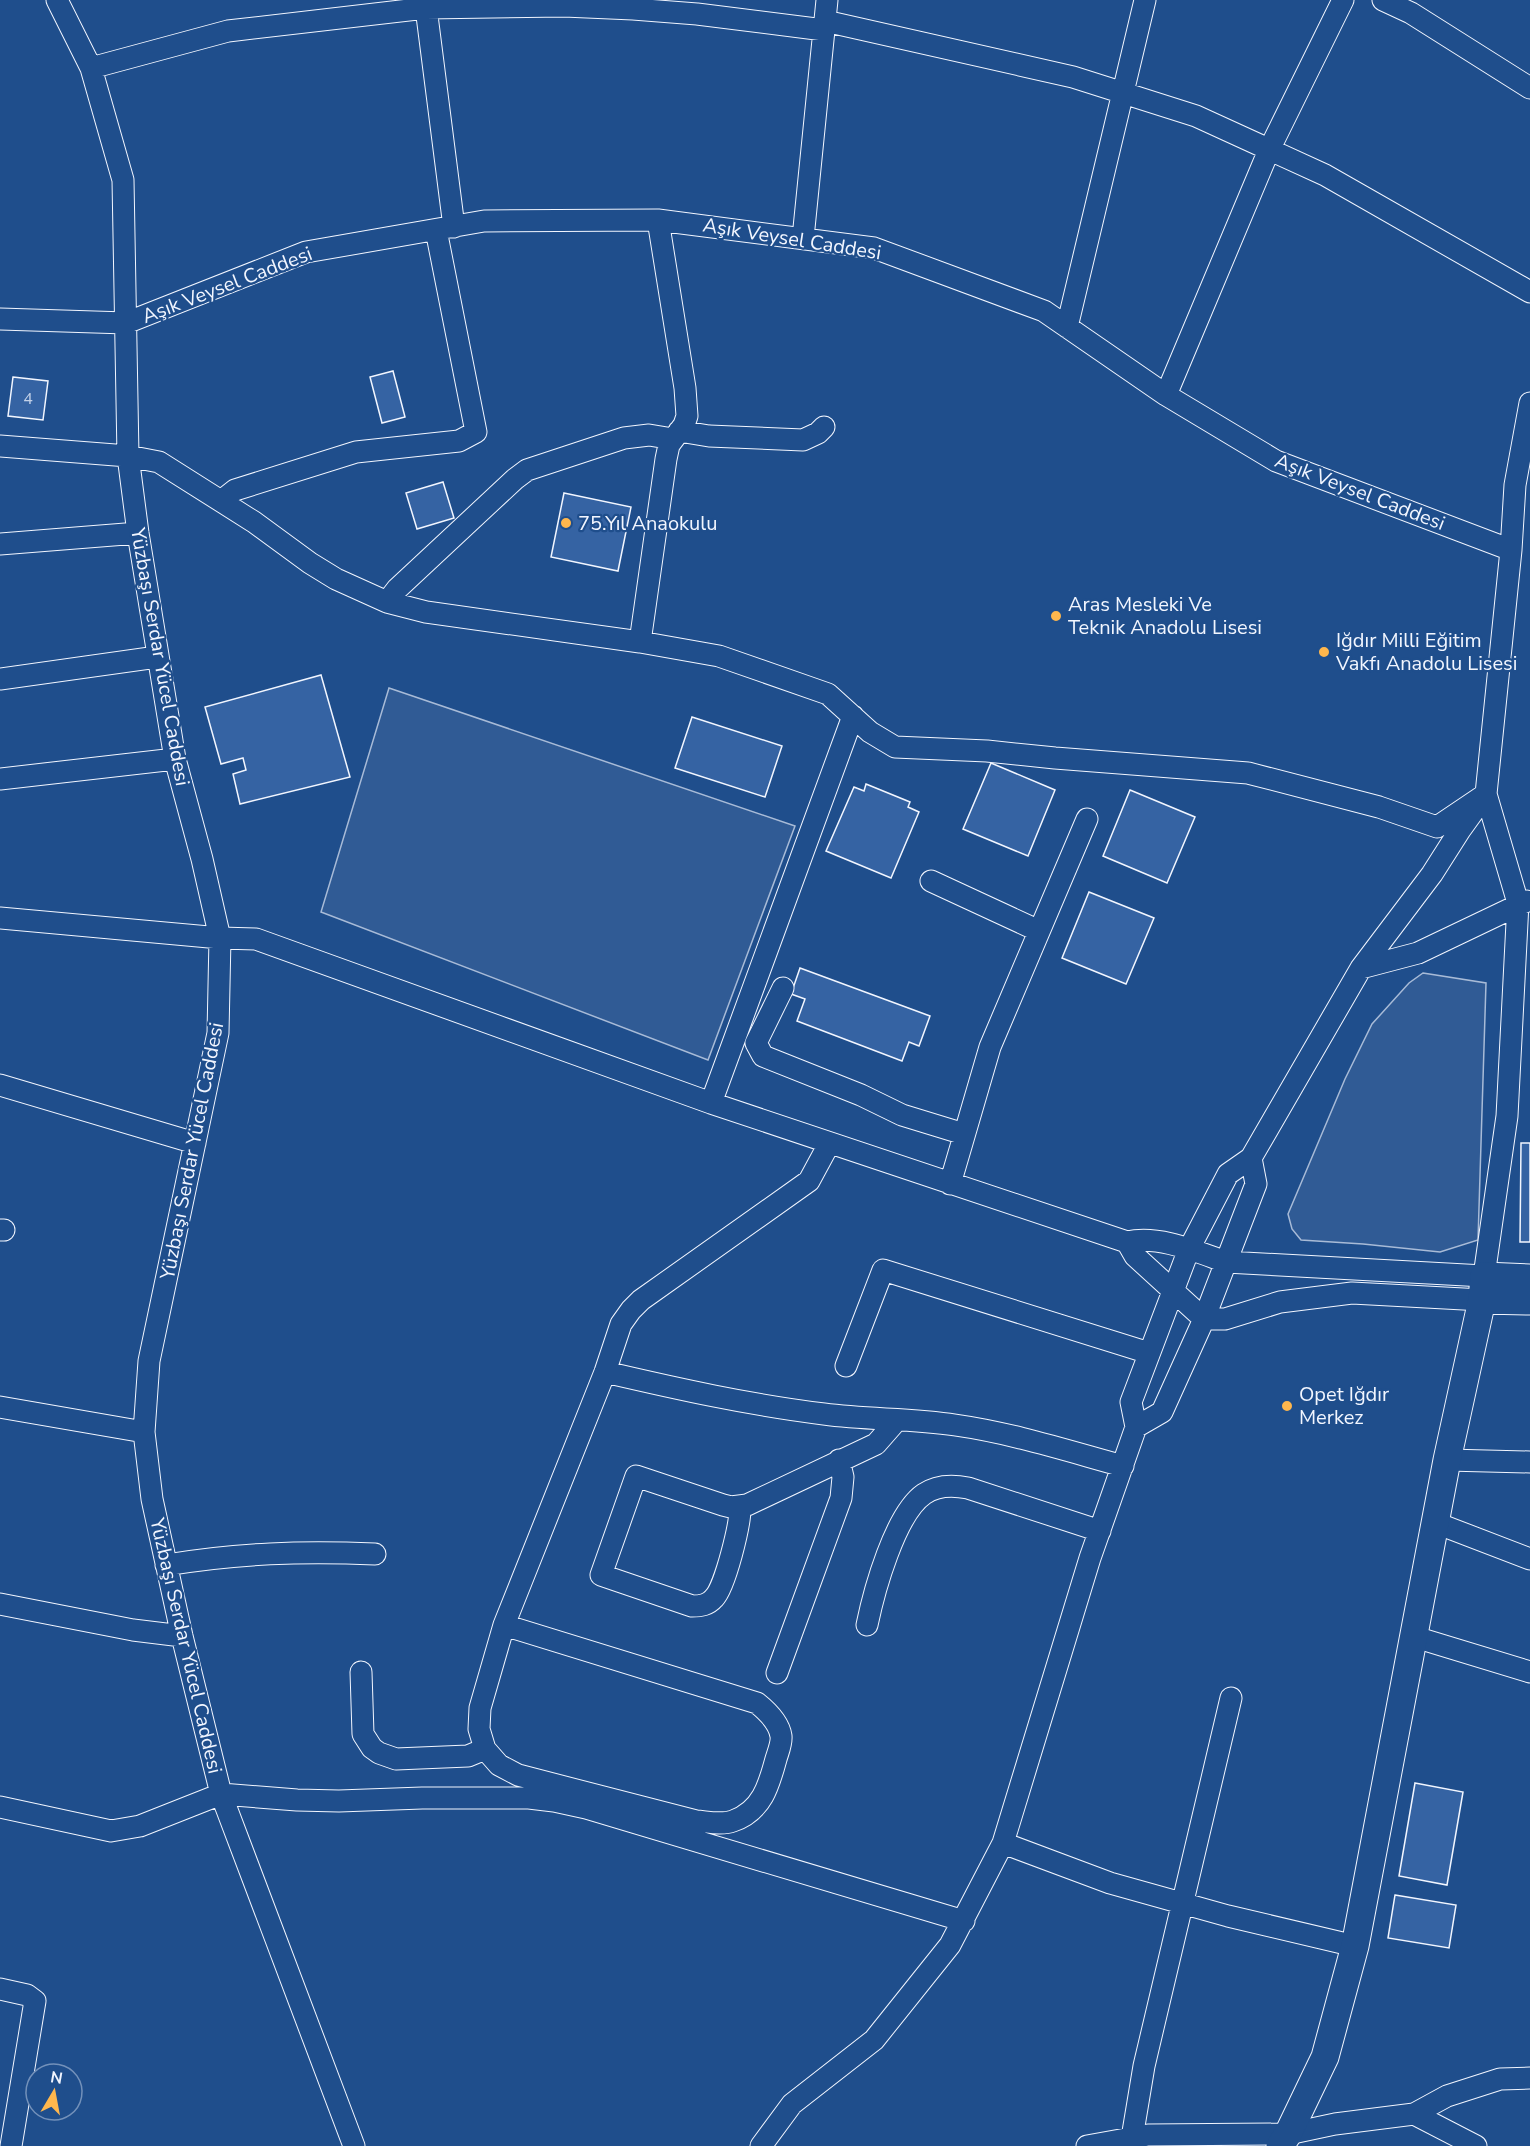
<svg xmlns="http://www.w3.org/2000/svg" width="1530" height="2146" font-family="'Nunito Sans',sans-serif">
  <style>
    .built { fill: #305b95; stroke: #a8bbd7; stroke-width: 1.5 }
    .building { fill: #3563a3; stroke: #f2f6ff; stroke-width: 1.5 }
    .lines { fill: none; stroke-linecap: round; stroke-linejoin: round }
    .minor-casing { stroke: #f2f6ff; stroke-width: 23 }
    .major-casing { stroke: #f2f6ff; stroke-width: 29 }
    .minor { stroke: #1f4e8c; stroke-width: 21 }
    .major { stroke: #1f4e8c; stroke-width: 27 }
    .poi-dot { fill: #ffb74d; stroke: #1f4e8c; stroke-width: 2 }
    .labels { text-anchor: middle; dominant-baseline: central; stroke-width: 4.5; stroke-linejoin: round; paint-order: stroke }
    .number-label { font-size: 16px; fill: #c3d1e8 }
    .street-label { font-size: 20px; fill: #f2f6ff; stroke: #1f4e8c }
    .poi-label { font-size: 20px; fill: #f2f6ff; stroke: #1f4e8c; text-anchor: start }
  </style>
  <rect width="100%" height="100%" fill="#1f4e8c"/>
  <!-- built -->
  <path class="built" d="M389,688L795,826L708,1060L321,912Z
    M1423,973L1486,983L1478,1240L1440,1252L1363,1244L1301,1240L1292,1229L1288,1214L1345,1079L1372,1024L1409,983Z"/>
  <!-- building -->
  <path class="building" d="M393,371L405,417L382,423L370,377Z
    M13,377L48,381L43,420L8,416Z
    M443,482L454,518L417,529L406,493Z
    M564,493L631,507L618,571L551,557Z
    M321,675L350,777L240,804L233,774L246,770L243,758L221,764L205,707Z
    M692,717L782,746L765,797L675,768Z
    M991,763L1055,790L1028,856L963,829Z
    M866,784L910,802L908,807L919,812L891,878L826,851L854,787L864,791Z
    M1130,790L1195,817L1167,883L1103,856Z
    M1089,892L1154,918L1126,984L1062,958Z
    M800,968L930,1016L919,1046L909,1042L902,1061L797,1021L805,999L791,994Z
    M1521,1143H1530V1242H1520Z
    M1415,1783L1463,1792L1447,1885L1399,1876Z
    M1395,1895L1456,1905L1449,1948L1388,1938Z"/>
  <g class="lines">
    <defs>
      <path id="minor" d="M57,0L91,68L123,180L128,456L138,533L175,759L202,859L220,938L218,1033L149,1361L144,1432L152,1499L182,1636L221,1794L354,2146
        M425,0L454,227
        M1383,0L1411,13L1530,88
        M825,21L1073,77L1196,116L1325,175L1530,292
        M91,68L228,31L426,8L564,6L633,9L697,14L824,30
        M803,238L827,0
        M0,319L126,323L306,252L484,221L658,220L874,248L1044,311L1166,395L1276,461L1511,550
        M1067,327L1145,0
        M1166,395L1269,150L1343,0
        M679,431L709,436L803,440L818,433L824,427
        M0,446L128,456L159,462L254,522L310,563L336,579L387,602L426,612L640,642L719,656L828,694L870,732L895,747L987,751L1055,758L1248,773L1379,807L1437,827L1486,794L1518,903L1507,1116L1484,1276L1226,1262C1195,1251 1159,1235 1127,1242L711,1103L256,939L220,938L0,918
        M221,501L235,490L356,452L459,441L476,432L436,230
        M0,544L138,533
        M387,602L397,589L515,479L527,470L624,438L649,435L673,439
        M640,642L666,459L669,445L684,425L687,416L685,388L658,220
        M0,679L157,657
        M0,779L175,759
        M931,881L1039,931
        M1361,968L1418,953L1527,901
        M783,988L756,1043L763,1056L861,1095L902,1115L964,1134
        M0,1085L195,1143
        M711,1103L853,716
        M950,1184L990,1047L1087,819
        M0,1230H4
        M1127,1242L1135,1256L1204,1319H1225L1280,1302L1352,1293L1482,1300
        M846,1366L883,1270L1149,1353
        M605,1372C678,1389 750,1405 824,1414C868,1420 912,1418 955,1425C1012,1433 1068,1451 1123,1466
        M0,1407L144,1432
        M1136,1427L1162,1412L1204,1319L1256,1184L1251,1158
        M1447,1460L1530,1462
        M740,1506C741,1523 725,1587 714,1598C708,1605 701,1606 692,1606L601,1575L636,1476L723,1505L731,1507L747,1505L876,1444L897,1420
        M1436,1523L1530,1559
        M166,1565C238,1553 302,1551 375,1554
        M0,1604L133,1630L182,1636
        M504,1625L757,1703C767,1711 779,1722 781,1736C782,1743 778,1752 776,1759C769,1785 762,1811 733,1821C722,1825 709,1822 696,1821L518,1775L499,1765L485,1749L479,1729L480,1708L504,1625L605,1372L621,1324L631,1310L641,1300L809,1181L829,1144
        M867,1625C874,1591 895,1514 924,1494C937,1485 953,1485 968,1488L1100,1531
        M1415,1637L1530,1672
        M361,1672L363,1734L372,1748L379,1753L396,1759L468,1756L485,1749
        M777,1673L841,1498L843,1477L839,1460
        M0,1807L111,1831L140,1826L221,1794L297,1800L339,1801L422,1798H529L554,1801L586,1808L964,1921
        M1003,1843L1110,1883L1228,1916L1355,1946
        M0,1989L27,1995L35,2001L11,2146
        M1414,2114L1476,2146
        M1132,2138L1144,2066L1231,1698
        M761,2146L792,2104L874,2040L950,1945L1003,1843L1090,1558L1136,1427L1131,1402L1189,1249L1228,1174L1251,1158L1361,968L1432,874L1460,830L1486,794L1511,550L1515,485L1530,403
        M1087,2146L1148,2135L1288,2134L1335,2124L1414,2114L1447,2096L1500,2079L1530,2078"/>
      <path id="major" d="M1482,1300L1530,1301
        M1280,2146L1288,2134L1325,2057L1355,1946L1447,1460L1482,1300L1484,1276L1530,1278"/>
    </defs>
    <!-- minor casing -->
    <use href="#minor" class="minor-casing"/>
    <!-- major casing -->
    <use href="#major" class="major-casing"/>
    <!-- minor -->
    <use href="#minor" class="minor"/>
    <!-- major -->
    <use href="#major" class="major"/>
  </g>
  <!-- markers -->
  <g class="poi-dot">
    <circle cx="566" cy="523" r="6"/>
    <circle cx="1056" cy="616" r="6"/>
    <circle cx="1324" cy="652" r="6"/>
    <circle cx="1287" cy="1406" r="6"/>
  </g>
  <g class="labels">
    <!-- number labels -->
    <g class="number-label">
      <text x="28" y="399">4</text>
    </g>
    <!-- street labels -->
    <g class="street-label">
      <text transform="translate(792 239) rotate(9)">Aşık Veysel Caddesi</text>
      <text transform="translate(227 285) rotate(-21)">Aşık Veysel Caddesi</text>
      <text transform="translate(1360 492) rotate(21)">Aşık Veysel Caddesi</text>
      <text transform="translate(160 657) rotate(80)">Yüzbaşı Serdar Yücel Caddesi</text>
      <text transform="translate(192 1151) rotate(-79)">Yüzbaşı Serdar Yücel Caddesi</text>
      <text transform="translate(186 1646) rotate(77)">Yüzbaşı Serdar Yücel Caddesi</text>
    </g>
    <!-- poi labels -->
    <g class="poi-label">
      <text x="578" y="523">75.Yıl Anaokulu</text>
      <text x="1068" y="604">Aras Mesleki Ve<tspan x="1068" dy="23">Teknik Anadolu Lisesi</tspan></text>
      <text x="1336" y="640">Iğdır Milli Eğitim<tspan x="1336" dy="23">Vakfı Anadolu Lisesi</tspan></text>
      <text x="1299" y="1394">Opet Iğdır<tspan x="1299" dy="23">Merkez</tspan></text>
    </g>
  </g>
  <!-- north arrow -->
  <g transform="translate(54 2092) rotate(10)"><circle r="28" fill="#1f4e8c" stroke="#7391ba" stroke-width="1.5"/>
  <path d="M0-4.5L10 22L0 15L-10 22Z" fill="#ffb74d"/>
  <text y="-9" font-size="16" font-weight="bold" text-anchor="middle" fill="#f2f6ff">N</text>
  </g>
</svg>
